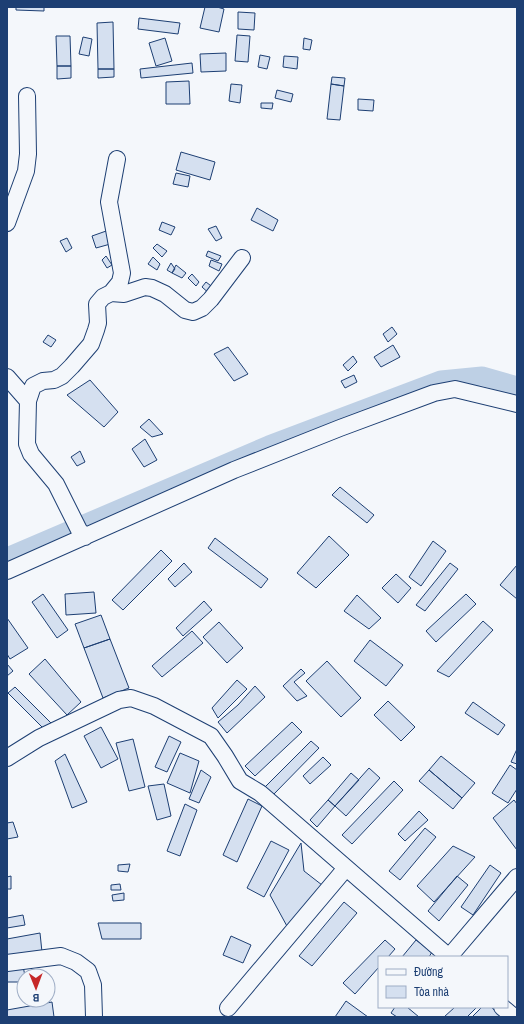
<svg xmlns="http://www.w3.org/2000/svg" width="524" height="1024" font-family="'Archivo Narrow',sans-serif">
  <style>
    .lines { fill: none; stroke-linecap: round; stroke-linejoin: round }
    .canal { stroke: #bed0e5; stroke-width: 19 }
    .building { fill: #d5e0f0; stroke: #1d3f73 }
    .street-casing { stroke: #1d3f73; stroke-width: 18 }
    .street { stroke: #f4f7fb; stroke-width: 16 }
  </style>
  <rect width="100%" height="100%" fill="#f4f7fb"/>
  <g class="lines">
    <!-- canal -->
    <path class="canal" d="M7,557L269,445L441,380L482,376L517,386"/>
  </g>
  <!-- building -->
  <path class="building" d="M16,7H44V11L16,10Z
    M205,7H217L224,9L219,32L200,28Z
    M238,12L255,13L254,30L238,29Z
    M139,18L180,23L178,34L138,29Z
    M113,22L114,69H98L97,23Z
    M237,35L250,36L248,62L235,61Z
    M56,36H70L71,66H57Z
    M83,37L92,39L89,56L79,54Z
    M165,38L172,61L156,66L149,43Z
    M304,38L312,40L310,50L303,49Z
    M226,53V71L201,72L200,54Z
    M260,55L270,57L267,69L258,67Z
    M284,56L298,57L297,69L283,67Z
    M192,63L193,73L141,78L140,69Z
    M57,66H71V78L57,79Z
    M98,69H114V77L98,78Z
    M332,77L345,78L344,86L331,84Z
    M189,81L190,104H166V82Z
    M231,84L242,85L240,103L229,101Z
    M331,84L344,86L340,120L327,119Z
    M277,90L293,94L291,102L275,98Z
    M358,99L374,100L373,111L358,110Z
    M261,103H273L272,109L261,108Z
    M181,152L215,162L210,180L176,170Z
    M176,173L190,176L188,187L173,184Z
    M257,208L278,220L273,231L251,220Z
    M162,222L175,227L171,235L159,230Z
    M216,226L222,238L216,241L208,229Z
    M109,230L114,243L96,248L92,236Z
    M67,238L72,248L66,252L60,241Z
    M157,244L167,251L162,257L153,248Z
    M208,251L221,256L218,261L206,256Z
    M106,256L112,265L107,268L102,260Z
    M153,257L160,264L157,270L148,264Z
    M211,260L222,264L219,271L209,266Z
    M171,263L175,269L172,273L167,270Z
    M176,265L186,273L182,278L172,273Z
    M192,274L199,282L196,286L188,278Z
    M206,282L215,289L211,295L202,287Z
    M392,327L397,334L388,342L383,334Z
    M48,335L56,340L51,347L43,342Z
    M393,345L400,357L381,367L374,357Z
    M228,347L248,374L234,381L214,354Z
    M353,356L357,362L348,371L343,365Z
    M354,375L357,382L345,388L341,381Z
    M90,380L118,412L104,427L67,395Z
    M149,419L163,434L152,437L140,427Z
    M145,439L157,460L144,467L132,449Z
    M80,451L85,462L77,466L71,457Z
    M340,487L374,515L367,523L332,495Z
    M329,536L349,555L316,588L297,573Z
    M215,538L268,579L261,588L208,548Z
    M433,541L446,551L421,586L409,577Z
    M161,550L172,561L123,610L112,600Z
    M184,563L192,572L175,587L168,579Z
    M450,563L458,569L425,611L416,605Z
    M517,565V599L500,585Z
    M396,574L411,588L398,603L382,588Z
    M94,592L96,613L66,615L65,594Z
    M43,594L68,630L57,638L32,602Z
    M466,594L476,604L436,642L426,631Z
    M357,595L381,618L369,629L344,611Z
    M204,601L212,610L183,636L176,628Z
    M101,615L110,639L84,648L75,624Z
    M7,618L28,648L10,659L7,654Z
    M483,621L493,630L449,677L437,671Z
    M219,622L243,648L227,663L203,637Z
    M192,631L203,643L162,677L152,666Z
    M110,639L129,688L103,698L84,648Z
    M370,640L403,665L386,686L354,661Z
    M45,659L81,702L67,715L29,674Z
    M327,661L361,698L341,717L306,681Z
    M7,664L13,671L7,676Z
    M301,669L305,673L294,682L307,696L297,701L283,686Z
    M237,680L247,689L218,718L212,708Z
    M255,686L265,697L227,733L218,722L238,705Z
    M15,687L52,724L45,730L8,693Z
    M388,701L415,727L401,741L374,715Z
    M473,702L505,725L498,735L465,713Z
    M292,722L302,732L255,776L245,766Z
    M101,727L118,759L101,768L84,736Z
    M169,736L181,742L167,772L155,767Z
    M133,739L145,787L129,791L116,743Z
    M311,741L319,748L273,795L265,787Z
    M517,749V764L511,762Z
    M180,753L199,761L190,793L167,783Z
    M65,754L87,802L72,808L55,761Z
    M441,756L475,783L462,798L429,770Z
    M323,757L331,765L310,784L303,776Z
    M510,765L517,770V789L508,803L492,793Z
    M369,768L380,778L346,816L335,806Z
    M201,770L211,777L199,803L189,799Z
    M429,770L462,798L453,809L419,781Z
    M351,773L359,780L335,806L328,800Z
    M394,781L403,790L352,844L342,835Z
    M164,784L171,816L157,820L148,786Z
    M248,799L262,806L237,862L223,855Z
    M328,800L335,806L317,827L310,820Z
    M514,800L517,804V850L493,818Z
    M185,804L197,810L180,856L167,851Z
    M419,811L428,820L405,841L398,834Z
    M13,822L18,837L7,839V823Z
    M425,828L436,837L400,880L389,871Z
    M271,841L289,850L264,897L247,888Z
    M301,843L304,871L322,885L288,928L270,895Z
    M453,846L475,857L434,902L417,886Z
    M130,864L128,872L118,871V865Z
    M490,865L501,873L473,915L461,907Z
    M11,876V889H7V877Z
    M457,876L468,885L439,921L428,911Z
    M120,884L121,890H111V885Z
    M124,893V900L113,901L112,895Z
    M344,902L357,913L312,966L299,956Z
    M23,915L25,925L7,928V918Z
    M98,923H141V939H102Z
    M40,933L42,952L7,956V939Z
    M231,936L251,945L243,963L223,955Z
    M385,940L395,949L388,957H379V967L355,994L343,983Z
    M416,940L432,952L429,957H402Z
    M23,966L25,976H24V982H7V967Z
    M346,1001L368,1017H335Z
    M52,1002L54,1017H7V1010Z
    M395,1007H407L419,1017H397L391,1013Z
    M455,1007H477L467,1017H444Z
    M482,1007H491L502,1017H472Z"/>
  <g class="lines">
    <defs>
      <path id="street" d="M7,223L26,171L28,154L27,96
        M111,293L120,282L122,273L109,202L117,159
        M7,377L28,401
        M85,537L79,530L56,484L31,454L27,444L28,401L33,386L43,381L54,380L62,376L72,366L91,344L96,330L98,323L97,304L103,297L111,293L124,294L145,287L152,288L165,294L185,310L193,312L202,308L211,299L242,258
        M7,571L234,470L340,428L434,393L455,389L517,404
        M7,758L39,738L119,700L131,698L154,706L211,736L225,756L240,781L260,793L449,957
        M449,957L517,877
        M7,963L61,956L76,962L88,971L93,985L94,1017
        M502,1007L514,1017
        M228,1008L346,868"/>
    </defs>
    <!-- street casing -->
    <use href="#street" class="street-casing"/>
    <!-- street -->
    <use href="#street" class="street"/>
  </g>
  <!-- border -->
  <rect width="524" height="1024" fill="none" stroke="#1d3f73" stroke-width="16"/>
  <!-- legend -->
  <rect x="378" y="956" width="130" height="52" fill="#f4f7fb" stroke="#9eadc5"/>
  <rect x="386" y="969" width="20" height="6" fill="#f4f7fb" stroke="#9eadc5"/>
  <text x="414" y="976" font-size="12" fill="#1d3f73">Đường</text>
  <rect x="386" y="986" width="20" height="12" fill="#d5e0f0" stroke="#9eadc5"/>
  <text x="414" y="996" font-size="12" fill="#1d3f73">Tòa nhà</text>
  <!-- north arrow -->
  <g transform="translate(36 988) rotate(179)"><circle r="19" fill="#f4f7fb" stroke="#9eadc5"/>
  <path d="M0-3L7 15L0 10L-7 15Z" fill="#c62828"/>
  <text y="-6" font-size="11" font-weight="bold" text-anchor="middle" fill="#1d3f73">B</text>
  </g>
</svg>
